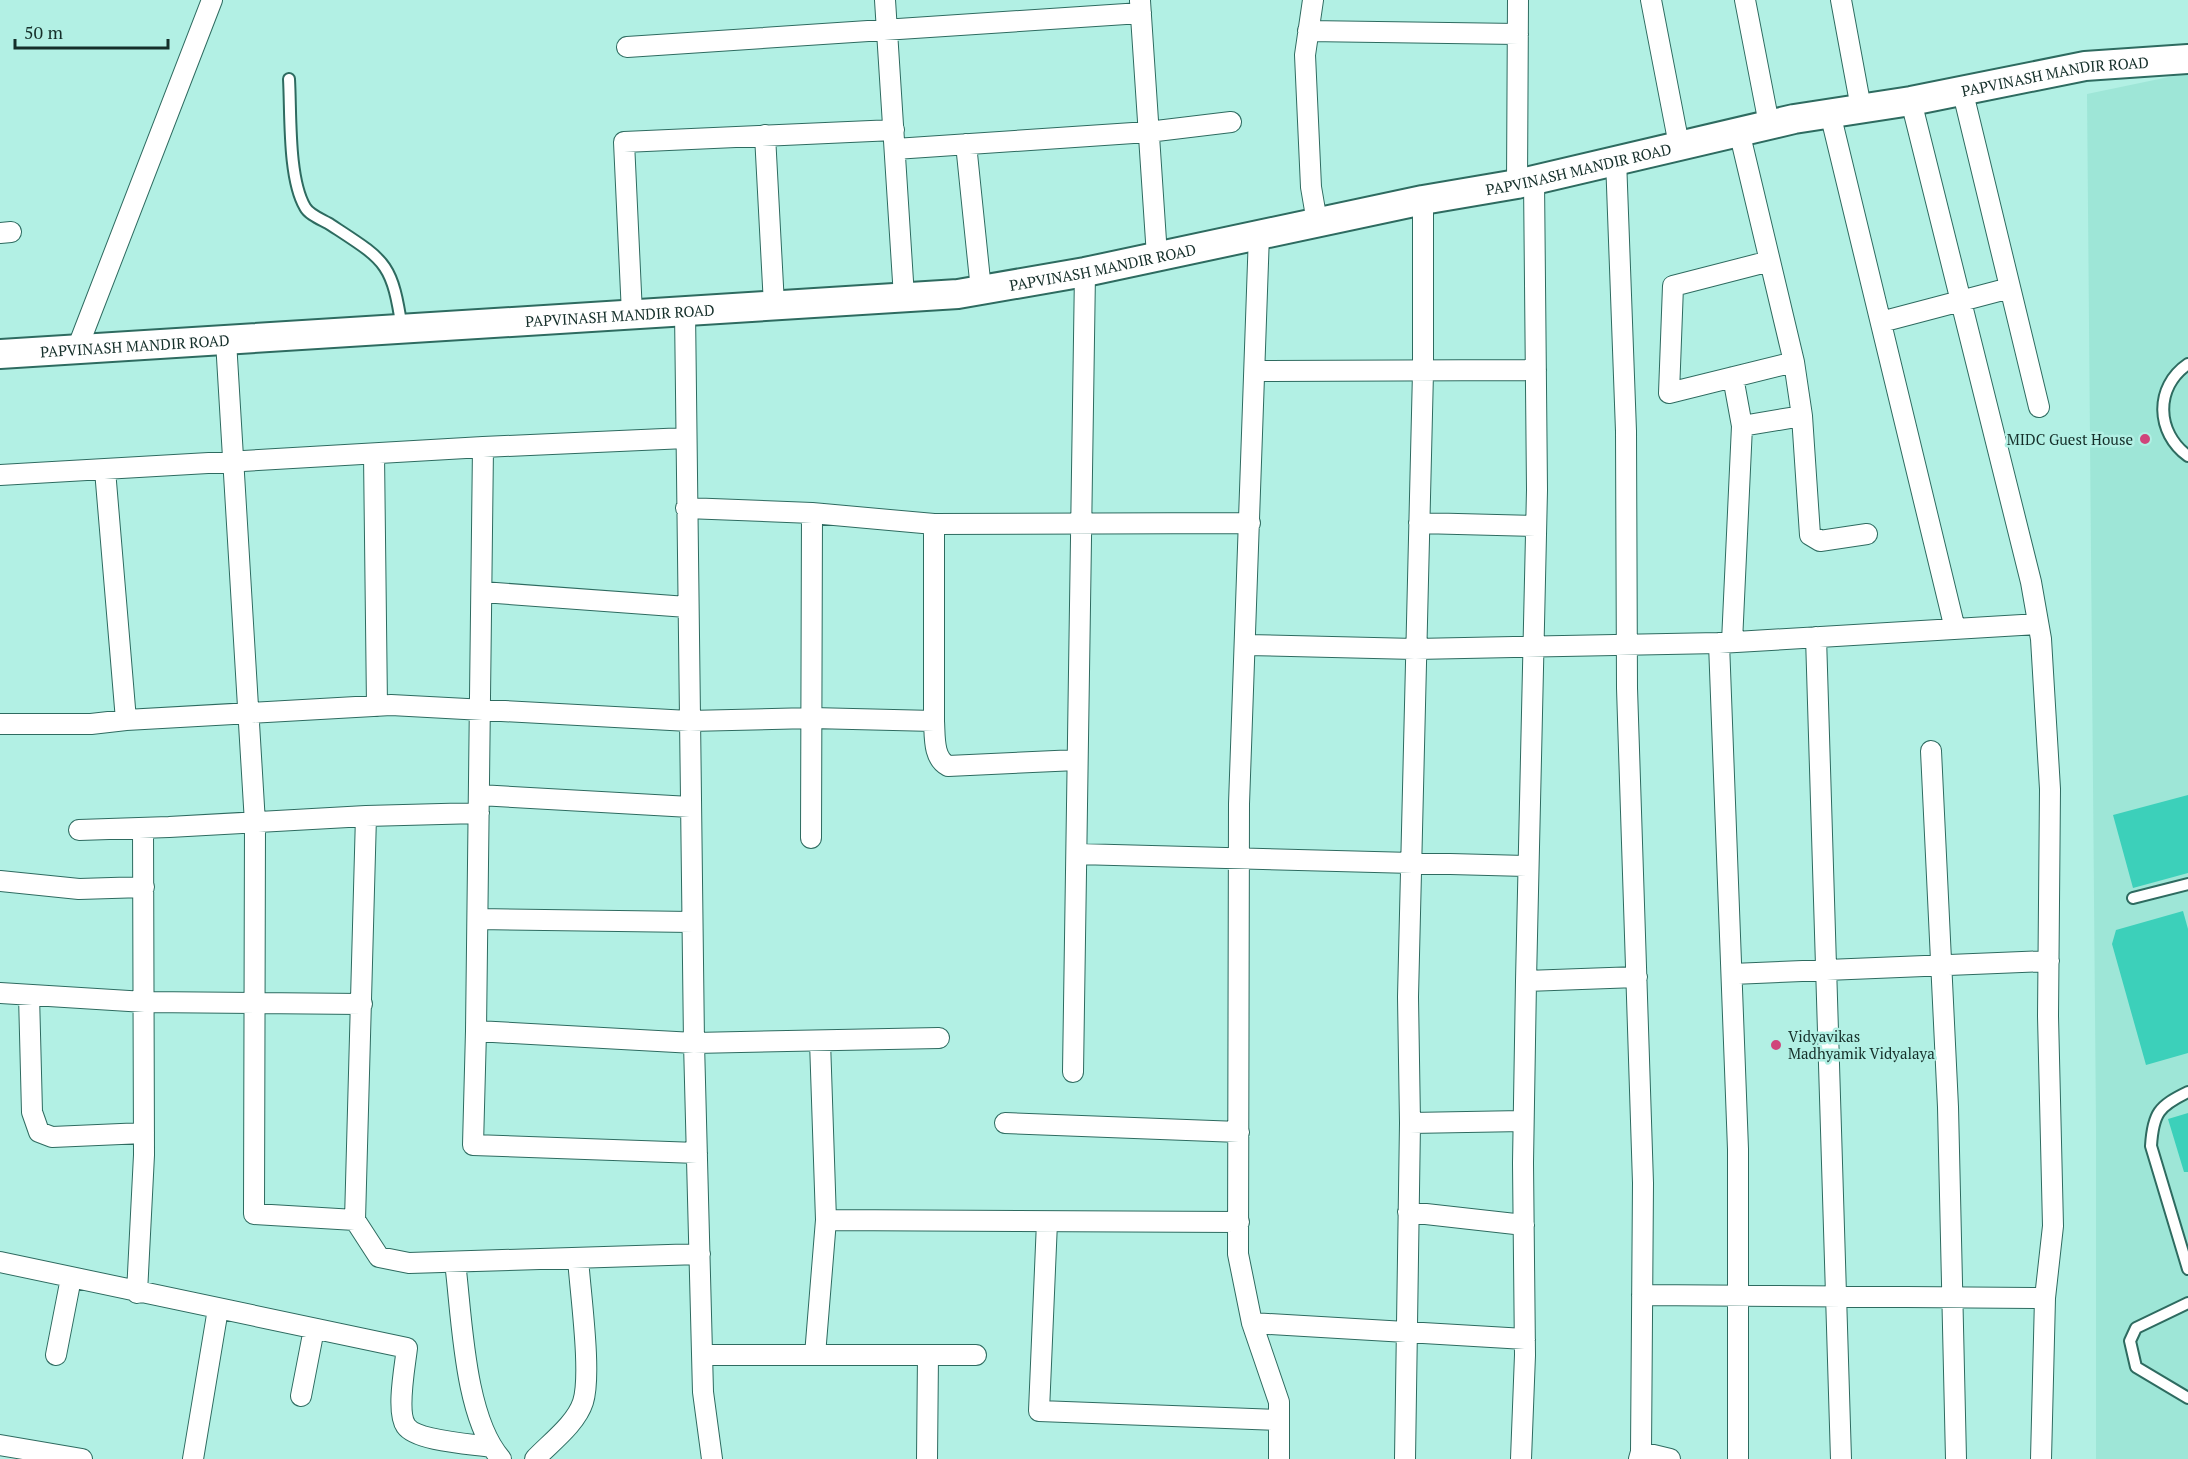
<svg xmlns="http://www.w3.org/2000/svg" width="2188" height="1459" font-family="'PT Serif',serif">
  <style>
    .built { fill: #9ee6d7 }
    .building { fill: #3cd0ba }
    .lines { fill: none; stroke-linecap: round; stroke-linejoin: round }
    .lane-casing { stroke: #2e6b60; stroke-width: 14 }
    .street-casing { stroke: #2e6b60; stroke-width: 22 }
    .secondary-casing { stroke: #2e6b60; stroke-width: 32 }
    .lane { stroke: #fff; stroke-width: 10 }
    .street { stroke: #fff; stroke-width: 20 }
    .secondary { stroke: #fff; stroke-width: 28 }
    .poi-dot { fill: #d0457a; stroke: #b2f0e4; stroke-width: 2 }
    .labels { text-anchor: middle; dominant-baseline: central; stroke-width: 5; stroke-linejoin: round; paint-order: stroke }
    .street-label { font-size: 15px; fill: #152f2a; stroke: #b2f0e4 }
    .poi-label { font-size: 15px; fill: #152f2a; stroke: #b2f0e4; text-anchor: end }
  </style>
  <rect width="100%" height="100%" fill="#b2f0e4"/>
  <!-- built -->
  <path class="built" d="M2188,73V1459H2096V1127L2087,94Z"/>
  <!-- building -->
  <path class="building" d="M2188,795V873L2133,888L2113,815Z
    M2183,911L2188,929V1053L2146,1065L2112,944L2116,930Z
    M2188,1113V1172H2184L2168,1119Z"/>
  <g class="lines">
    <defs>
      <path id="lane" d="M289,79C291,114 288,178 305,207C309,215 323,220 331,225C386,261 392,262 402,329
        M2188,364C2154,387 2156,433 2188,456
        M2133,898L2188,884
        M2188,1092C2159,1106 2153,1113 2151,1146L2188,1269
        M2188,1303L2136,1328L2130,1341L2136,1367L2188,1398"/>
      <path id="street" d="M885,0L904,297
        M1313,0L1305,55L1311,187L1317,222
        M1651,0L1679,145
        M1745,0L1769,124
        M1841,0L1861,108
        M1140,1L1157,256
        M1308,31L1518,34
        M627,47L1141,13
        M1962,89L2039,407
        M1911,101L2031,582L2041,639L2050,789L2048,1016L2053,1226L2045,1298L2041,1459
        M1830,113L1955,629
        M1739,131L1794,362L1669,393L1673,286L1770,261
        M765,135L774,305
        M966,144L981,290
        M895,149L1148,132L1231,122
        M1616,159L1626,431L1627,688L1643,1183L1641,1452
        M1517,184L1518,0
        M0,233L11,232
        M1259,234L1239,804L1238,1254L1252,1323L1279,1402V1459
        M685,311L694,1043L703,1392L712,1459
        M632,314L624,142L894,130
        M1881,322L2010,288
        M226,341L255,823L254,1214L355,1220
        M77,349L212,0
        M1794,362L1802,416L1810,535L1820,541L1867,534
        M1255,371L1536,370
        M1733,377L1742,426L1802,416
        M686,438L483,447L476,1031L694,1043L939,1038
        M374,454L377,706
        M105,470L126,720
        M0,475L483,447
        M1419,523L1536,526
        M934,524L1250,523
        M482,592L687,607
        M1816,637L1841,1459
        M1732,642L1742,426
        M1246,645L1415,649L1719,643
        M934,721C935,737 933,758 948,766L1077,760
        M0,724H91L126,720L391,705L689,721L812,718L934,721V524L812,513L686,508
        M1931,751L1948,1107L1956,1459
        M479,795L690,807
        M366,816L479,813
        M79,830L169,827L366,816L355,1220L379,1257L409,1263L700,1254
        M811,838L812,513
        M1077,854L1528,866
        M0,881L79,889L144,887
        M478,919L692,922
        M1732,974L2049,961
        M1526,981L1637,977
        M0,993L145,1002L362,1004
        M29,995L32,1112L39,1132L52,1137L144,1133
        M476,1031L473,1145L697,1153
        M1073,1072L1085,272
        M1005,1123L1239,1132
        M1410,1123L1523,1121
        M1408,1212L1524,1225
        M826,1220L1239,1222
        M1047,1222L1039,1411L1279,1420
        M0,1262L407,1348C405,1366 396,1412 406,1426C416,1441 472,1444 491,1447
        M455,1262C462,1317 464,1417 501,1459
        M137,1293L144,1155L143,828
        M1642,1295L2045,1298
        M1252,1323L1525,1339
        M56,1355L71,1278
        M702,1355H976
        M815,1355L826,1220L820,1041
        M301,1396L314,1329
        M0,1445L82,1459
        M193,1459L218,1309
        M535,1459C550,1443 576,1424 583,1402C592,1374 580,1291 578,1258
        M927,1459L928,1355
        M1405,1459L1410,1123L1408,997L1423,372V200
        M1521,1459L1525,1355L1523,1163L1526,981L1537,490L1534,180
        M1639,1459L1641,1452L1670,1459
        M1738,1459V1149L1719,643L2038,624"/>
      <g id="secondary">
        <path id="s1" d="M0,354L958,294L1085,272L1423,200L1517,184L1794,119L1911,101L2085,66L2188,59"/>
      </g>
    </defs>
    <!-- lane casing -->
    <use href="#lane" class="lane-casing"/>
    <!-- street casing -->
    <use href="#street" class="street-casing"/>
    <!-- secondary casing -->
    <use href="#secondary" class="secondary-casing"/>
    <!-- lane -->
    <use href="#lane" class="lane"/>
    <!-- street -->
    <use href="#street" class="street"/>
    <!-- secondary -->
    <use href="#secondary" class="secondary"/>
  </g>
  <!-- markers -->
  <g class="poi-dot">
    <circle cx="2145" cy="439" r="6"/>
    <circle cx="1776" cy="1045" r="6"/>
  </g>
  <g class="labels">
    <!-- street labels -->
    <g class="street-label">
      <text stroke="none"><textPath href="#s1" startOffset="2079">PAPVINASH MANDIR ROAD</textPath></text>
      <text stroke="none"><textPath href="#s1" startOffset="1593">PAPVINASH MANDIR ROAD</textPath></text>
      <text stroke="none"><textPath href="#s1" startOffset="1107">PAPVINASH MANDIR ROAD</textPath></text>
      <text stroke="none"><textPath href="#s1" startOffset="621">PAPVINASH MANDIR ROAD</textPath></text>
      <text stroke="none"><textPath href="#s1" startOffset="135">PAPVINASH MANDIR ROAD</textPath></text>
    </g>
    <!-- poi labels -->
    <g class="poi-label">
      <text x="2133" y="439">MIDC Guest House</text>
      <text x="1788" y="1036" text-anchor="start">Vidyavikas<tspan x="1788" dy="17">Madhyamik Vidyalaya</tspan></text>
    </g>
  </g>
  <!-- scale -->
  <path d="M15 39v9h153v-9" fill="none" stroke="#152f2a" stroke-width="3"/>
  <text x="24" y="39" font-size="18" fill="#152f2a" stroke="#b2f0e4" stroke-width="4.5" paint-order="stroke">50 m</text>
</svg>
